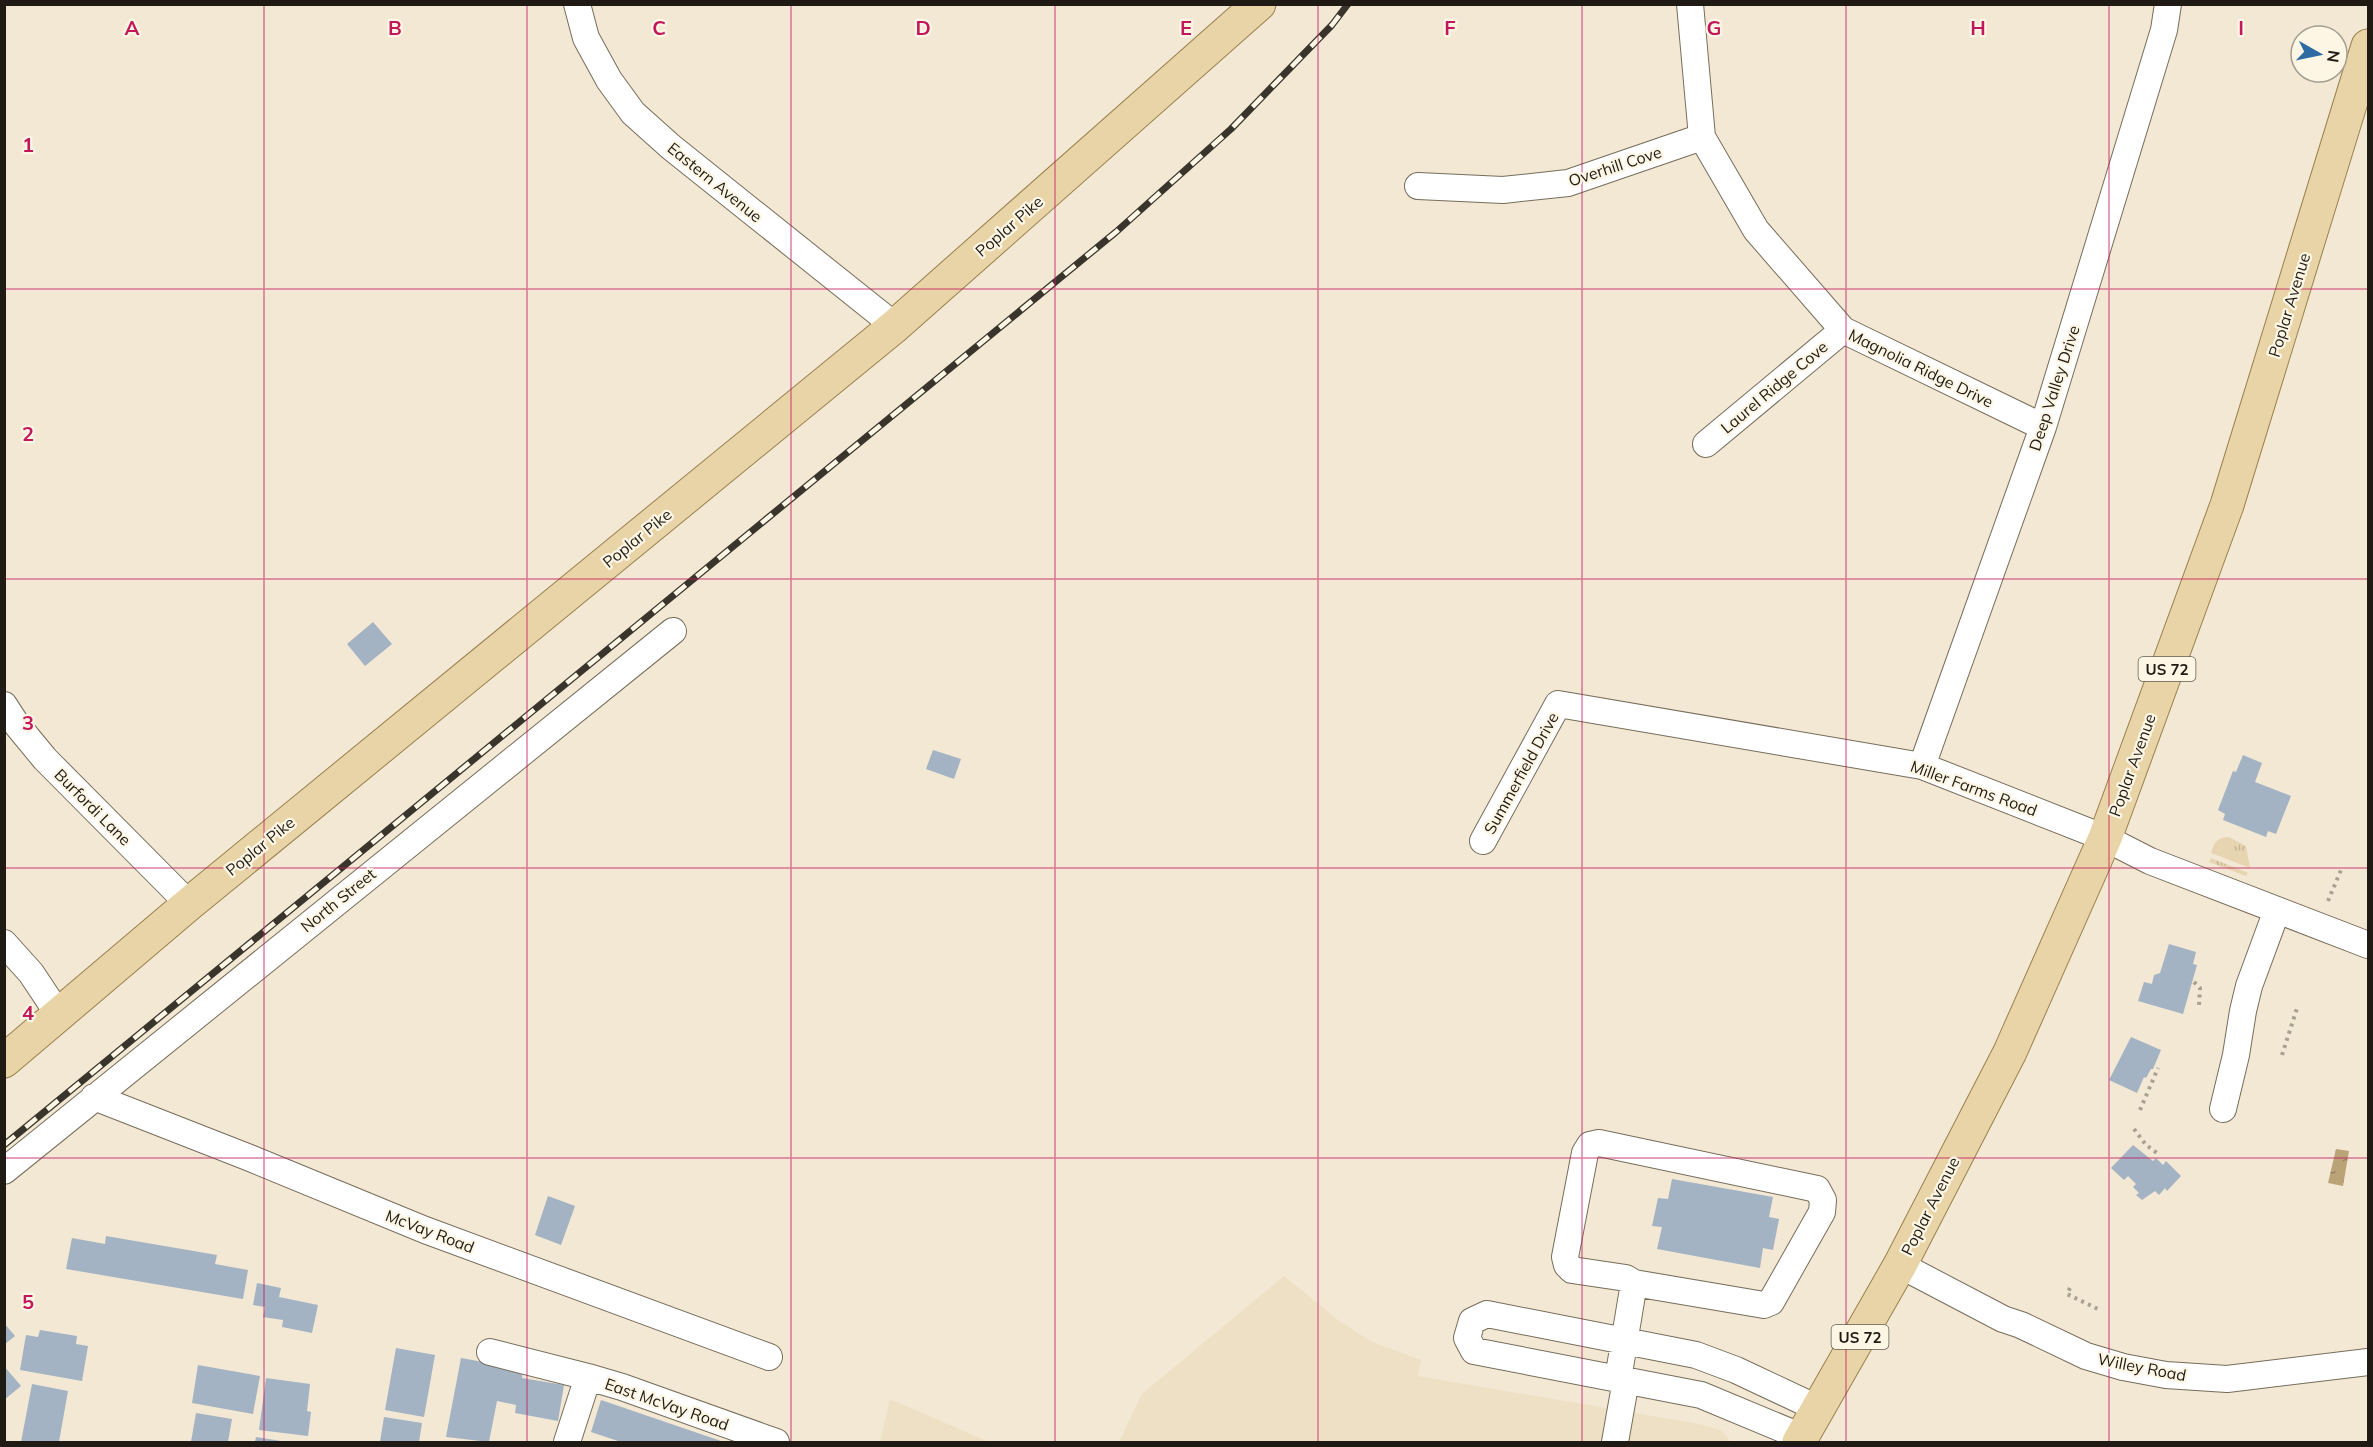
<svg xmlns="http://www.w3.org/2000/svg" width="2373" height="1447" font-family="Mulish,sans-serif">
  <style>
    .built { fill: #ede0c4 }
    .grass { fill: url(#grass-tufts) }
    .water { fill: url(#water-ripples) }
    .building { fill: #a3b3c3 }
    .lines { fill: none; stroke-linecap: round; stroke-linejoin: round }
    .minor-casing { stroke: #766d5b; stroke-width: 28 }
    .major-casing { stroke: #99814d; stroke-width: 35 }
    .path { stroke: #a8a091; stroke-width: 4; stroke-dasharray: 3 4.5; stroke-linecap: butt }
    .minor { stroke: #fff; stroke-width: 26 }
    .major { stroke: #e9d4a7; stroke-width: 33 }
    .rail-casing { stroke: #3a352c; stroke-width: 7 }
    .rail { stroke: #fef6e5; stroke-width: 4.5; stroke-dasharray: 14; stroke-linecap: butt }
    .grid { fill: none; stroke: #c2185b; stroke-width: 1.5; stroke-opacity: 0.55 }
    .labels { text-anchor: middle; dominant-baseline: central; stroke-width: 4.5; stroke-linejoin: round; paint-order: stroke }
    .shield { fill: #fef6e5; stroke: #625d53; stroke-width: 1.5 }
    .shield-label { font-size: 15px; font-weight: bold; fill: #1f1b14 }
    .street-label { font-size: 16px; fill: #1f1b14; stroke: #fef6e5 }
    .grid-label { font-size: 20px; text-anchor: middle; font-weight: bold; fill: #c2185b; stroke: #fef6e5; stroke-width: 4.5; stroke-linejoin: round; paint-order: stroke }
  </style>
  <defs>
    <pattern id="grass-tufts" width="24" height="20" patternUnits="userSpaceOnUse" patternTransform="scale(1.5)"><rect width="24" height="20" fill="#e7d5b2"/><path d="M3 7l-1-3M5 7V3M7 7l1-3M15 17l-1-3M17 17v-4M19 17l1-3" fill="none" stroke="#c6b698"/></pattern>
    <pattern id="water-ripples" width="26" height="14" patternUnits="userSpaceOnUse" patternTransform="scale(1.5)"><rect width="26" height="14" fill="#b9a377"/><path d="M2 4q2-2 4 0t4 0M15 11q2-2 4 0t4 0" fill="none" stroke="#968460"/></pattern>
  </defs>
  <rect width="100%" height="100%" fill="#f2e8d4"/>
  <!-- built -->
  <path class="built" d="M1284,1276L1338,1320L1370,1341L1421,1360L1418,1376L1699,1424L1721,1430L1731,1442H1119L1142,1394Z
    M890,1399L989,1442H880Z"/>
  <!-- grass -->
  <path class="grass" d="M2229,837L2246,846L2250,868L2211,853C2214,843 2217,837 2229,837Z
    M2211,858L2248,873L2246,876L2209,862Z"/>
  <!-- water -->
  <path class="water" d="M2336,1149L2349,1151L2343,1186L2328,1183Z"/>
  <!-- building -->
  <path class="building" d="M373,622L392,644L365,666L347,644Z
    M933,750L961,759L954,779L926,769Z
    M2243,755L2262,763L2255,782L2291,796L2276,834L2268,831L2266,837L2223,820L2225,814L2218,810L2233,771L2236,772Z
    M2169,944L2196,952L2193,964L2197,965L2183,1014L2138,1001L2144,982L2152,984L2154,975L2160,973Z
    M2131,1037L2161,1050L2153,1069H2151L2146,1078L2144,1077L2137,1093L2109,1080Z
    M2133,1145L2153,1161L2156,1158L2163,1165L2166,1161L2181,1176L2167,1191L2165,1188L2159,1195L2155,1191L2142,1200L2136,1195L2139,1193L2133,1187L2136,1184L2128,1176L2124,1180L2111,1168Z
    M1672,1179L1773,1197L1769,1217L1779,1219L1773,1250L1763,1248L1760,1268L1657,1249L1662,1227L1652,1226L1658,1198L1668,1199Z
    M548,1196L575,1206L561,1245L535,1235Z
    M106,1236L217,1255L215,1264L248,1270L243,1299L66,1269L72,1238L105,1244Z
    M257,1283L281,1288L279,1297L318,1305L312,1333L282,1327L283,1320L263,1317L265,1307L253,1305Z
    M4,1323L15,1336L4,1345Z
    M40,1330L77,1336L76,1344L88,1346L82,1381L20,1370L26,1335L38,1337Z
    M396,1348L435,1355L424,1417L385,1410Z
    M461,1358L523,1369L522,1378L564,1385L558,1421L515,1413L516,1405L497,1401L489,1442L446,1437Z
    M198,1365L260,1376L253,1414L192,1403Z
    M4,1366L21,1386L4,1400Z
    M266,1378L310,1384L307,1411L311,1412L308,1436L259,1430Z
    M32,1384L68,1391L59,1442H21Z
    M601,1400L724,1442H621L591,1432Z
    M196,1413L232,1419L228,1442H191Z
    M384,1417L422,1423L419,1442H380Z
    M256,1437L281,1441V1442H255Z"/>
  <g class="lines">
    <defs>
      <path id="minor" d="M577,4L586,38L609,80L633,113L671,147L895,326
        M1690,4L1702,137L1756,230L1843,330L2043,427
        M1418,186L1503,190L1568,183L1702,137
        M1706,444L1843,330
        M4,705L17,725L45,759L189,904
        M1922,766L2043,427L2164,30L2168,4
        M1483,841L1558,704L1922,766L2105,838L2150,861L2368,945
        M4,943L31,973L59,1015
        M94,1097L250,1158L425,1230L769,1357
        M2223,1109L2236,1055L2243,1011L2249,986L2277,910
        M4,1171L673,631
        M1900,1265L2003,1319L2021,1325L2086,1356L2123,1367L2166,1375L2227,1379L2368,1362
        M490,1352L588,1377
        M1618,1379L1634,1283L1626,1278L1572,1270L1567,1265L1565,1257L1585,1153L1590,1145L1599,1143L1817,1189L1823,1200L1822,1212L1771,1302L1764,1305L1634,1283
        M1802,1437L1701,1395L1474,1351L1467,1338L1472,1321L1487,1314L1696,1355L1736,1370L1819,1409
        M567,1442L588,1377L622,1387L776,1442
        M1615,1442L1626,1380"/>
      <path id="major" d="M4,1061L189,904L895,326L1259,4
        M1799,1442L1900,1265L2010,1052L2105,838L2227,505L2368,46"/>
    </defs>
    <!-- minor casing -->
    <use href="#minor" class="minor-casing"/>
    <!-- major casing -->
    <use href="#major" class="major-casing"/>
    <!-- path -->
    <path class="path" d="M2328,901L2341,870
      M2194,982L2200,988L2199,1005
      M2282,1055L2298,1005
      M2140,1110L2158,1068
      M2134,1129L2146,1145L2157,1153
      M2070,1288L2067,1294L2100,1310"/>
    <!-- minor -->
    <use href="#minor" class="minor"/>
    <!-- major -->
    <use href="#major" class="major"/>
    <defs>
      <path id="rail" d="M4,1145L1116,232L1231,129L1332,25L1348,4"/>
    </defs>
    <!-- rail casing -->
    <use href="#rail" class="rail-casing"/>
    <!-- rail -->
    <use href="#rail" class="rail"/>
  </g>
  <!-- grid -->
  <path class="grid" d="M264,4V1442M527,4V1442M791,4V1442M1055,4V1442M1318,4V1442M1582,4V1442M1846,4V1442M2109,4V1442M4,289H2368M4,579H2368M4,868H2368M4,1158H2368"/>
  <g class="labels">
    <!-- shield labels -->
    <g class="shield">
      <rect x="2138.5" y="657" width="57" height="24" rx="4.5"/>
      <rect x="1831.5" y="1325" width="57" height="24" rx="4.5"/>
    </g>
    <g class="shield-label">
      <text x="2167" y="669">US 72</text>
      <text x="1860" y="1337">US 72</text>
    </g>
    <!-- street labels -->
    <g class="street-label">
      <text transform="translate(1615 166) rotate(-18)">Overhill Cove</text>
      <text transform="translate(715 182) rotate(39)">Eastern Avenue</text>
      <text transform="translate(1009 226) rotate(-41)">Poplar Pike</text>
      <text transform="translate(2289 305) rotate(-73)">Poplar Avenue</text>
      <text transform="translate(1921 368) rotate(26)">Magnolia Ridge Drive</text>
      <text transform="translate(1774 387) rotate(-40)">Laurel Ridge Cove</text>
      <text transform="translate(2054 388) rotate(-72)">Deep Valley Drive</text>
      <text transform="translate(637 538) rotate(-39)">Poplar Pike</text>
      <text transform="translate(2132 765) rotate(-70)">Poplar Avenue</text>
      <text transform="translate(1521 773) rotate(-61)">Summerfield Drive</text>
      <text transform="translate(1974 788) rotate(20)">Miller Farms Road</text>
      <text transform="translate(93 807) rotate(45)">Burfordi Lane</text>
      <text transform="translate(260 846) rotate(-39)">Poplar Pike</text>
      <text transform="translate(338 900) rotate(-39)">North Street</text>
      <text transform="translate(1930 1206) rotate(-63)">Poplar Avenue</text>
      <text transform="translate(430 1231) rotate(21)">McVay Road</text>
      <text transform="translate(2142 1367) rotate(11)">Willey Road</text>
      <text transform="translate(667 1404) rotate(19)">East McVay Road</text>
    </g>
  </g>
  <g class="grid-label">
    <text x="132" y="35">A</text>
    <text x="395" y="35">B</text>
    <text x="659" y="35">C</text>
    <text x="923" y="35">D</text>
    <text x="1186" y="35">E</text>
    <text x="1450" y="35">F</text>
    <text x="1714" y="35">G</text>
    <text x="1978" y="35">H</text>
    <text x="2241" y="35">I</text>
    <text x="28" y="152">1</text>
    <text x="28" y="441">2</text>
    <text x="28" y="730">3</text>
    <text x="28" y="1020">4</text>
    <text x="28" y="1309">5</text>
  </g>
  <!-- border -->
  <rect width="2373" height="1447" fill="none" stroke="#1f1b14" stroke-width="12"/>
  <!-- north arrow -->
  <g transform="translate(2319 54) rotate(99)"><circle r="28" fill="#fef6e5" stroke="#a59e91" stroke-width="1.5"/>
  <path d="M0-4.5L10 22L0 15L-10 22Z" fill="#2d6ca3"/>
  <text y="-9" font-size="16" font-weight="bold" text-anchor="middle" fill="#1f1b14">N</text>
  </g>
</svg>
